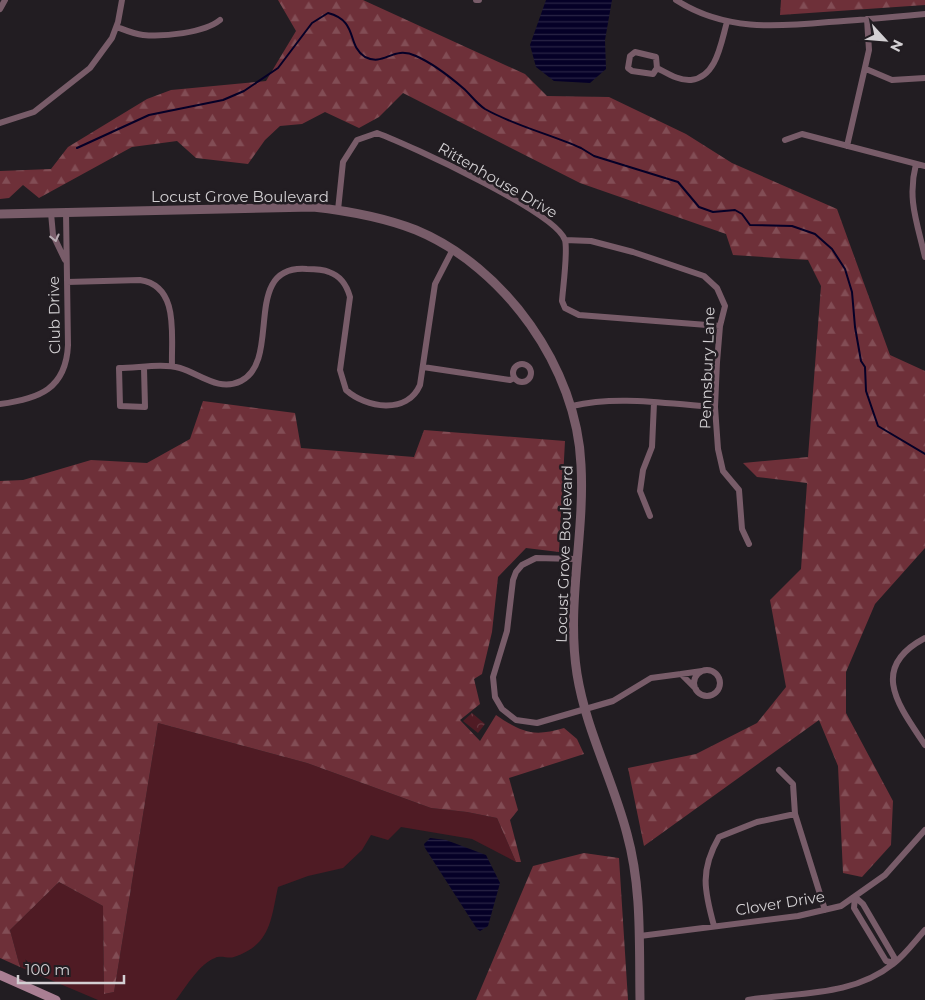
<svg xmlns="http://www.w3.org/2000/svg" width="925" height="1000" font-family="Montserrat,sans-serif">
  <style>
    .grass { fill: #4f1b24 }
    .forest { fill: url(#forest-firs) }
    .park { fill: url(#park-crowns) }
    .water { fill: url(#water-rules) }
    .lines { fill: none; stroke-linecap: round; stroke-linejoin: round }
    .stream { stroke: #050027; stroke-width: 2 }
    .minor { stroke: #785c69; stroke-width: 6 }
    .tertiary { stroke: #785c69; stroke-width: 9 }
    .secondary { stroke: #aa7f93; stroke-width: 9 }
    .oneway { stroke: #b8adb3 }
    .labels { text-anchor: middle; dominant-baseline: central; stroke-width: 5; stroke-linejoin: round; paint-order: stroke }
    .street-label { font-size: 15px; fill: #d3d0d3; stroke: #221d22 }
  </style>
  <defs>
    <pattern id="forest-firs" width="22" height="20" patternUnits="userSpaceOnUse" patternTransform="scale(1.25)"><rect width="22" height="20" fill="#6e3039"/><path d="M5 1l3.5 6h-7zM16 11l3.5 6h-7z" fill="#824d55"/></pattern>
    <pattern id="park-crowns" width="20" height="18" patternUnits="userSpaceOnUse" patternTransform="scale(1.25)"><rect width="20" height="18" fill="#4f1b24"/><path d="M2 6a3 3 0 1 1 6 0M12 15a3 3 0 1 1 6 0" fill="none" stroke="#673b43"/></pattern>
    <pattern id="water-rules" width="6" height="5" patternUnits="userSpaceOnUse" patternTransform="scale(1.25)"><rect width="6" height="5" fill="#050027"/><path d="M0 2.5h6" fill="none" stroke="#292445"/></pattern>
  </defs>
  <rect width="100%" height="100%" fill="#221d22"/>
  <!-- grass -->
  <path class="grass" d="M158,723L307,763L431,808L467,812L497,818L516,862L472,839L401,827L388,840L371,835L362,850L343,868L308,876L278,887C271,919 271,945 234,957C228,959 221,955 215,958C199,964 186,987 176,1000H98L20,967L10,930L59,882L103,906L104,994L114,992Z"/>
  <!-- forest -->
  <path class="forest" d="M278,0H363L525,74L547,96L609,97L686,134L732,163L837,209L890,355L925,371V548L875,604L846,672V713L893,801L891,845L862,877L843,873L838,766L819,720L644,846L628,768L696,754L757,723L786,687L770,600L801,569L807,483L757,477L743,463L808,457L821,286L808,260L733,255L726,234L580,183L403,93L379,117L359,128L325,112L302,124L280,126L265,140L248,164L196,158L177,141L132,147L39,198L23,185L9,198L0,199V171L51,169L68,147L147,99L171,90L266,81L296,31Z
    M781,0H925V5L780,15Z
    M203,401L295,413L301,448L414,457L424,430L565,441L559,552L526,548L498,577L492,632L482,674L474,679L480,704L460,720L480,741L496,715C522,733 534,737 564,728L577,739L584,754L509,778L518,810L510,820L521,862H516L497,818L467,812L431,808L307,763L158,723L114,992L104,994L103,906L59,882L10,930L20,967L0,958V481L23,480L91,460L147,463L190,439Z
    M584,853L619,858L628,1000H476L533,866Z"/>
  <!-- park -->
  <path class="park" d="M472,713L485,724L478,733L463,721Z"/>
  <!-- water -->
  <path class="water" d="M546,0H612L605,40L606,69L590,83L554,81L536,67L530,45Z
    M430,838L446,840L486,855L500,883L488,926L480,931L477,929L425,848L424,844Z"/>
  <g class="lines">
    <!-- stream -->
    <path class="stream" d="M77,148L149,115L223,100L244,91L278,68L312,23L328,13C359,21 346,45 365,57C385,67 392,45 416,56C432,63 449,76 463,88C471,95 476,103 485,109C515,126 550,134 581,148L594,156L678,182L699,207L713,212L735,210L742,214L750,225L792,226L815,234L832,249L845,269L852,292L855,327L861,361L865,367L866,391L878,426L925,454"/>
    <!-- minor -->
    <path class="minor" d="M476,0H479
      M676,0C724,31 775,27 829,22C861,20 893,17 925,14
      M0,9L5,0
      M117,27C125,30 134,34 143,35C163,37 204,33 220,20
      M657,68L656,57L635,52L630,56L628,68L632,71L653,74L657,68C667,73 679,81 691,80C717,77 721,42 727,22
      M866,69L892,80L925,78
      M0,123L34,112L90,68L112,38L118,22L122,0
      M785,140L802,134L925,166
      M847,146L869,50L867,19
      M916,164C907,199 917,222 925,257
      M338,210L343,162L357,140L377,133C409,145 556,212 565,240C568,251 563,287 562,301L565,308L579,315L720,326
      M51,213L53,235L65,260
      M565,240L591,241L633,252L704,276L717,288L725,306L720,326L717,362L715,407L718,449L723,471L739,490L742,529L749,544
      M67,282L140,280C180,286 171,336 172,366
      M513 373a9 9 0 1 1 18 0a9 9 0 1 1-18 0Z
      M423,367L510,380L514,378
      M144,368L145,407L120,406L119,368C138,368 162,363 180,368C200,374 219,392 241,381C283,360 240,264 307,269C314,269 322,269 329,272C341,276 347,286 350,297L340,370L346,390C366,408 407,415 420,385L435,284L452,251
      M0,404C39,399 66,389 68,345L66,212
      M572,406C618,395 668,404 715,407
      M650,516L640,491L643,470L652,447L654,403
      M576,559L536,558L522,565L516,572L513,580L507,631L493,677L495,697L502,709L516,720L537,723L613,701L651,678L681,674
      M925,638C868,668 899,706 925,745
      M694 683a13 13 0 1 1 26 0a13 13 0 1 1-26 0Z
      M696,689L681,674L702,671
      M779,770L793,784L795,814L825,910
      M855,897L863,904L894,957V963L886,961L854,908Z
      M714,926C704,890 700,870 719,837L757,822L795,814
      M640,936L798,916L841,906L885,875L925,830
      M748,1000C797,992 852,997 893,964C905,955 915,941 925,930"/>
    <!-- tertiary -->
    <path class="tertiary" d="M0,214L313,207C349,211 383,217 416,230C505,267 577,368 581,465C585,535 566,604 577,674C586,730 613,780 627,834C642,888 639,944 640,1000"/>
    <!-- secondary -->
    <path class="secondary" d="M0,975L56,1000"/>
  </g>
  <!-- one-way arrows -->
  <defs><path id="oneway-chevron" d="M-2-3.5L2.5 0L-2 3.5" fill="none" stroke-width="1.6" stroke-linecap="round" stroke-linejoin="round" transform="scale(1.25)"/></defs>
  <use class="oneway" href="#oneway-chevron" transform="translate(55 238) rotate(76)"/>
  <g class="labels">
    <!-- street labels -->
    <g class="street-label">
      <text transform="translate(498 180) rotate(30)">Rittenhouse Drive</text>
      <text x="240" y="196">Locust Grove Boulevard</text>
      <text transform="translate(54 315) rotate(-91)">Club Drive</text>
      <text transform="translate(707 368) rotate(-88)">Pennsbury Lane</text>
      <text transform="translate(564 554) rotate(-88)">Locust Grove Boulevard</text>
      <text transform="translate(780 903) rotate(-9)">Clover Drive</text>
    </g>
  </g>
  <!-- north arrow -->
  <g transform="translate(885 40) rotate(116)" stroke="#221d22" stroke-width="4" paint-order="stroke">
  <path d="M0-4L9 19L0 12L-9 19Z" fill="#d3d0d3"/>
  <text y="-8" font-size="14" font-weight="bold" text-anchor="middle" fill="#d3d0d3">N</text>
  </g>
  <!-- scale -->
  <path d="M18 975v8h106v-8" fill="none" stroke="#d3d0d3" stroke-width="2.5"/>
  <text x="25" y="975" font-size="15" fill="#d3d0d3" stroke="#221d22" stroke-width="4" paint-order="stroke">100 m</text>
</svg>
